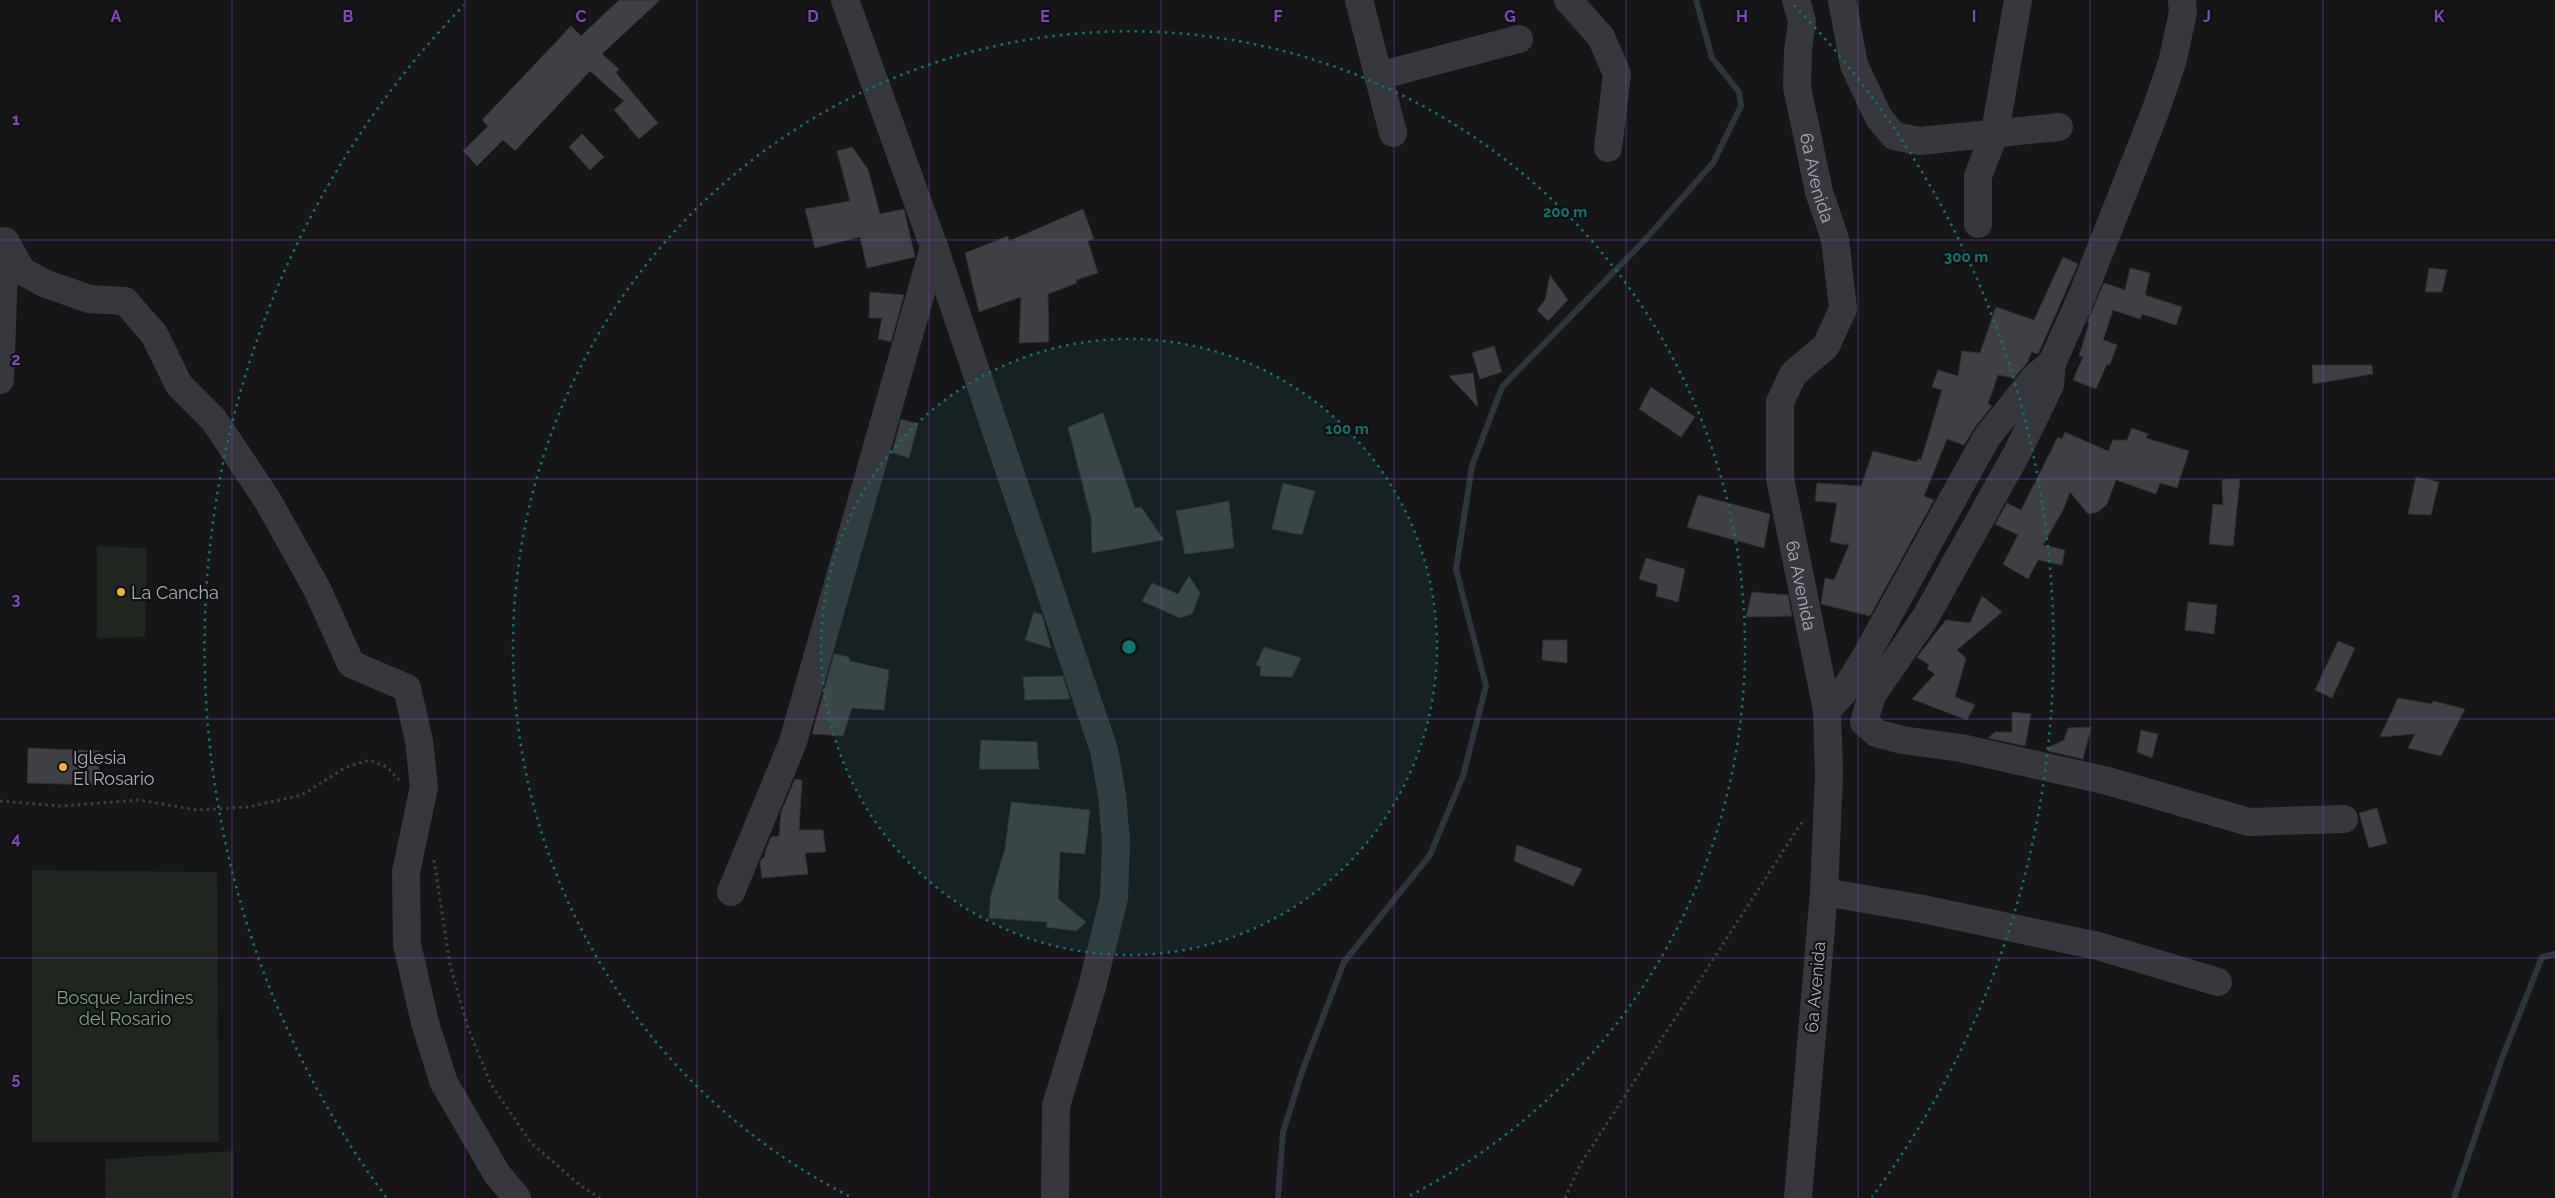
<svg xmlns="http://www.w3.org/2000/svg" width="2555" height="1198" font-family="Raleway,sans-serif">
  <style>
    .green { fill: #1e261f }
    .lines { fill: none; stroke-linecap: round; stroke-linejoin: round }
    .stream { stroke: #2c353c; stroke-width: 6 }
    .building { fill: #404145; stroke: #303034 }
    .path { stroke: #3d3f44; stroke-width: 3; stroke-dasharray: 2.5 4; stroke-linecap: butt }
    .minor { stroke: #37383d; stroke-width: 28 }
    .grid { fill: none; stroke: #8446be; stroke-width: 1; stroke-opacity: 0.55 }
    .ring { fill: none; stroke: #0f766e; stroke-width: 2.5; stroke-dasharray: 2.5 5 }
    .poi-dot { fill: #f2b134; stroke: #111113; stroke-width: 2 }
    .labels { text-anchor: middle; dominant-baseline: central; stroke-width: 4.5; stroke-linejoin: round; paint-order: stroke }
    .street-label { font-size: 18px; fill: #a8adb8; stroke: #111113 }
    .poi-label { font-size: 18px; fill: #a8adb8; stroke: #111113; text-anchor: start }
    .park-label { font-size: 18px; fill: #7fa381; stroke: #111113 }
    .grid-label { font-size: 16px; text-anchor: middle; font-weight: bold; fill: #8446be; stroke: #111113; stroke-width: 4.5; stroke-linejoin: round; paint-order: stroke }
    .centre { fill: #0f766e; stroke: #111113; stroke-width: 2.5 }
    .ring-label { font-size: 15px; text-anchor: middle; font-weight: bold; fill: #0f766e; stroke: #111113; stroke-width: 4.5; stroke-linejoin: round; paint-order: stroke }
  </style>
  <rect width="100%" height="100%" fill="#161618"/>
  <!-- green -->
  <path class="green" d="M97,546L147,548L145,637L97,638Z
    M32,870L217,872L219,1142H32Z
    M234,1151V1198H105L106,1159Z"/>
  <g class="lines">
    <!-- stream -->
    <path class="stream" d="M1278,1198L1283,1132L1303,1069L1344,962L1430,855L1463,776L1486,686L1456,569L1472,466L1502,387L1644,241L1713,163L1741,106L1739,92L1712,58L1696,0
      M2454,1198L2502,1058L2542,957L2555,954"/>
  </g>
  <!-- building -->
  <path class="building" d="M619,0H660L602,54L619,69L616,73L658,123L639,139L614,110L624,101L590,71L515,151L503,140L477,166L463,151L488,126L482,120L571,26L581,36Z
    M582,134L604,157L590,170L569,147Z
    M852,147L868,169L880,214L904,209L915,257L867,268L860,237L815,248L805,209L850,201L837,151Z
    M1083,209L1094,239L1088,241L1098,273L1076,280L1077,283L1048,294L1049,342L1019,343L1021,297L979,312L965,253L1008,236L1009,241Z
    M2063,257L2078,264L2038,354L2032,352L2027,363L2014,378L1998,375L1988,404L1992,406L1975,427L1964,445L1947,439L1924,496L1934,500L1870,616L1821,604L1825,578L1834,580L1849,545L1830,542L1837,503L1815,501L1817,483L1861,486L1873,451L1916,462L1918,459L1921,460L1942,390L1932,387L1938,370L1958,376L1962,351L1980,353L1996,307L2034,320Z
    M2130,268L2150,273L2145,295L2182,307L2176,325L2142,314L2140,319L2113,310L2103,340L2117,345L2110,365L2107,364L2096,389L2073,380L2083,357L2079,356L2089,323L2087,322L2104,283L2125,290Z
    M2429,268L2447,270L2442,292H2425Z
    M1550,275L1568,300L1548,321L1537,310L1545,300Z
    M870,292L904,295L891,342L878,339L882,318H869Z
    M1494,346L1502,372L1480,379L1472,353Z
    M2312,365H2372L2373,374L2313,384Z
    M1473,373L1478,407L1449,376Z
    M1651,387L1695,417L1681,437L1639,409Z
    M1103,413L1135,508L1141,507L1164,540L1092,553L1091,518L1068,427Z
    M901,419L918,424L909,458L892,453Z
    M2132,428L2148,434L2146,438L2189,451L2177,488L2160,483L2156,494L2116,480L2107,504L2098,512L2088,514L2070,492L2063,510L2043,545L2065,550L2062,565L2038,560L2028,579L2003,564L2018,535L1995,524L2007,503L2021,510L2058,437L2062,439L2065,432L2108,451L2113,440H2127Z
    M2416,477L2439,482L2431,515L2408,514Z
    M2240,479L2233,546L2209,544L2213,504L2223,505L2222,480Z
    M1283,483L1315,491L1302,535L1272,529Z
    M1698,495L1770,514L1764,548L1687,527Z
    M1229,501L1234,548L1185,554L1176,511Z
    M1646,558L1685,569L1678,602L1656,596L1658,585L1639,579Z
    M1189,576L1200,593L1192,614L1180,618L1142,601L1152,583L1178,594Z
    M1752,592L1788,595L1792,616L1746,617Z
    M1982,596L2002,612L1957,650L1966,658L1955,697L1975,705L1967,720L1912,699L1935,674L1927,669L1929,665L1917,657L1946,620L1970,623Z
    M2188,602L2217,605L2214,634L2185,630Z
    M1034,612L1042,615L1051,648L1025,640Z
    M1543,640H1567V663L1542,660Z
    M2338,641L2355,648L2332,698L2315,690Z
    M1264,647L1301,658L1292,677L1260,676L1261,667L1256,665Z
    M834,654L849,657L850,661L889,670L884,710L852,708L843,736L812,734Z
    M1063,676L1070,699L1025,700L1023,677Z
    M2398,698L2432,704L2433,701L2465,709L2441,756L2408,748L2415,734L2380,737Z
    M2012,712L2031,714L2025,746L1988,738L1995,732H2012Z
    M2091,727L2083,759L2048,751L2047,748L2064,740L2068,728Z
    M2141,730L2158,734L2152,758L2137,752Z
    M981,740L1037,742L1039,769H979Z
    M28,748L100,751L98,785L27,783Z
    M795,779L802,780L799,830H823L826,852L805,853L808,874L762,878L760,862L762,858L765,857V852L771,837L779,836L781,812Z
    M1011,802L1090,810L1085,854L1060,852L1058,899L1086,922L1076,931L1046,927L1047,922L989,918L991,895L1005,849Z
    M2377,808L2387,843L2369,848L2359,813Z
    M1517,845L1582,869L1573,886L1514,861Z"/>
  <g class="lines">
    <!-- path -->
    <path class="path" d="M0,801L61,806L139,800L197,810L248,807L302,795L346,767L370,760L387,767L399,780
      M434,860L450,965L468,1028L491,1084L531,1143L581,1186L600,1198
      M1565,1198L1580,1165L1802,822"/>
    <!-- minor -->
    <g class="minor">
      <path d="M845,0L934,247L1104,750L1112,795L1116,842L1114,898L1092,987L1056,1106L1055,1198"/>
      <path d="M1359,0L1393,133"/>
      <path d="M1568,0L1601,37L1617,74L1608,148"/>
      <path id="s1" d="M1796,0L1802,21L1798,51L1797,87L1819,192L1835,239L1843,309L1826,346L1793,374L1780,402V479L1827,710L1829,775L1824,892L1798,1198"/>
      <path d="M1842,0L1854,65L1879,118L1894,136L1919,141L2059,127"/>
      <path d="M1378,76L1519,39"/>
      <path d="M1978,224V176L1995,132L2018,0"/>
      <path d="M5,241L22,271L44,283L89,299L125,301L154,334L179,385L214,420L268,501L317,589L351,664L407,688L419,741L424,787L406,872L407,944L425,1023L444,1083L497,1174L517,1198"/>
      <path d="M2052,363L2050,385L2017,453L1925,618L1872,695L1864,722L1876,733L1902,740L1961,748L2108,781L2249,822L2344,819"/>
      <path d="M0,380L5,242"/>
      <path d="M1827,710L1843,693L1863,661L1987,437L2035,377L2052,363L2082,296L2155,112L2172,63L2183,12L2182,0"/>
      <path d="M731,892L793,742L934,247"/>
      <path d="M1824,892L1923,909L2098,946L2218,982"/>
    </g>
  </g>
  <!-- grid -->
  <path class="grid" d="M232,0V1198M465,0V1198M697,0V1198M929,0V1198M1161,0V1198M1394,0V1198M1626,0V1198M1858,0V1198M2090,0V1198M2323,0V1198M0,240H2555M0,479H2555M0,719H2555M0,958H2555"/>
  <!-- distance rings -->
  <circle cx="1129" cy="647" r="308" fill="#0f766e" fill-opacity=".12"/>
  <g class="ring">
    <circle cx="1129" cy="647" r="308"/>
    <path d="M849 1196A616 616 0 1 1 1409 1196"/>
    <path d="M386 1197A924 924 0 0 1 464 5M1794 5A924 924 0 0 1 1872 1197"/>
  </g>
  <!-- markers -->
  <g class="poi-dot">
    <circle cx="121" cy="592" r="5"/>
    <circle cx="63" cy="767" r="5"/>
  </g>
  <g class="labels">
    <!-- street labels -->
    <g class="street-label">
      <text stroke="none"><textPath href="#s1" startOffset="181">6a Avenida</textPath></text>
      <text stroke="none"><textPath href="#s1" startOffset="616">6a Avenida</textPath></text>
      <text transform="translate(1815 987) rotate(-85)">6a Avenida</text>
    </g>
    <!-- poi labels -->
    <g class="poi-label">
      <text x="131" y="592">La Cancha</text>
      <text x="73" y="757">Iglesia<tspan x="73" dy="21">El Rosario</tspan></text>
    </g>
    <!-- park labels -->
    <g class="park-label">
      <text x="125" y="997">Bosque Jardines<tspan x="125" dy="21">del Rosario</tspan></text>
    </g>
  </g>
  <g class="grid-label">
    <text x="116" y="22">A</text>
    <text x="348" y="22">B</text>
    <text x="581" y="22">C</text>
    <text x="813" y="22">D</text>
    <text x="1045" y="22">E</text>
    <text x="1278" y="22">F</text>
    <text x="1510" y="22">G</text>
    <text x="1742" y="22">H</text>
    <text x="1974" y="22">I</text>
    <text x="2207" y="22">J</text>
    <text x="2439" y="22">K</text>
    <text x="16" y="125">1</text>
    <text x="16" y="365">2</text>
    <text x="16" y="605">3</text>
    <text x="16" y="844">4</text>
    <text x="16" y="1084">5</text>
  </g>
  <circle cx="1129" cy="647" r="8" class="centre"/>
  <g class="ring-label">
    <text x="1565" y="217">200 m</text>
    <text x="1966" y="262">300 m</text>
    <text x="1347" y="434">100 m</text>
  </g>
</svg>
